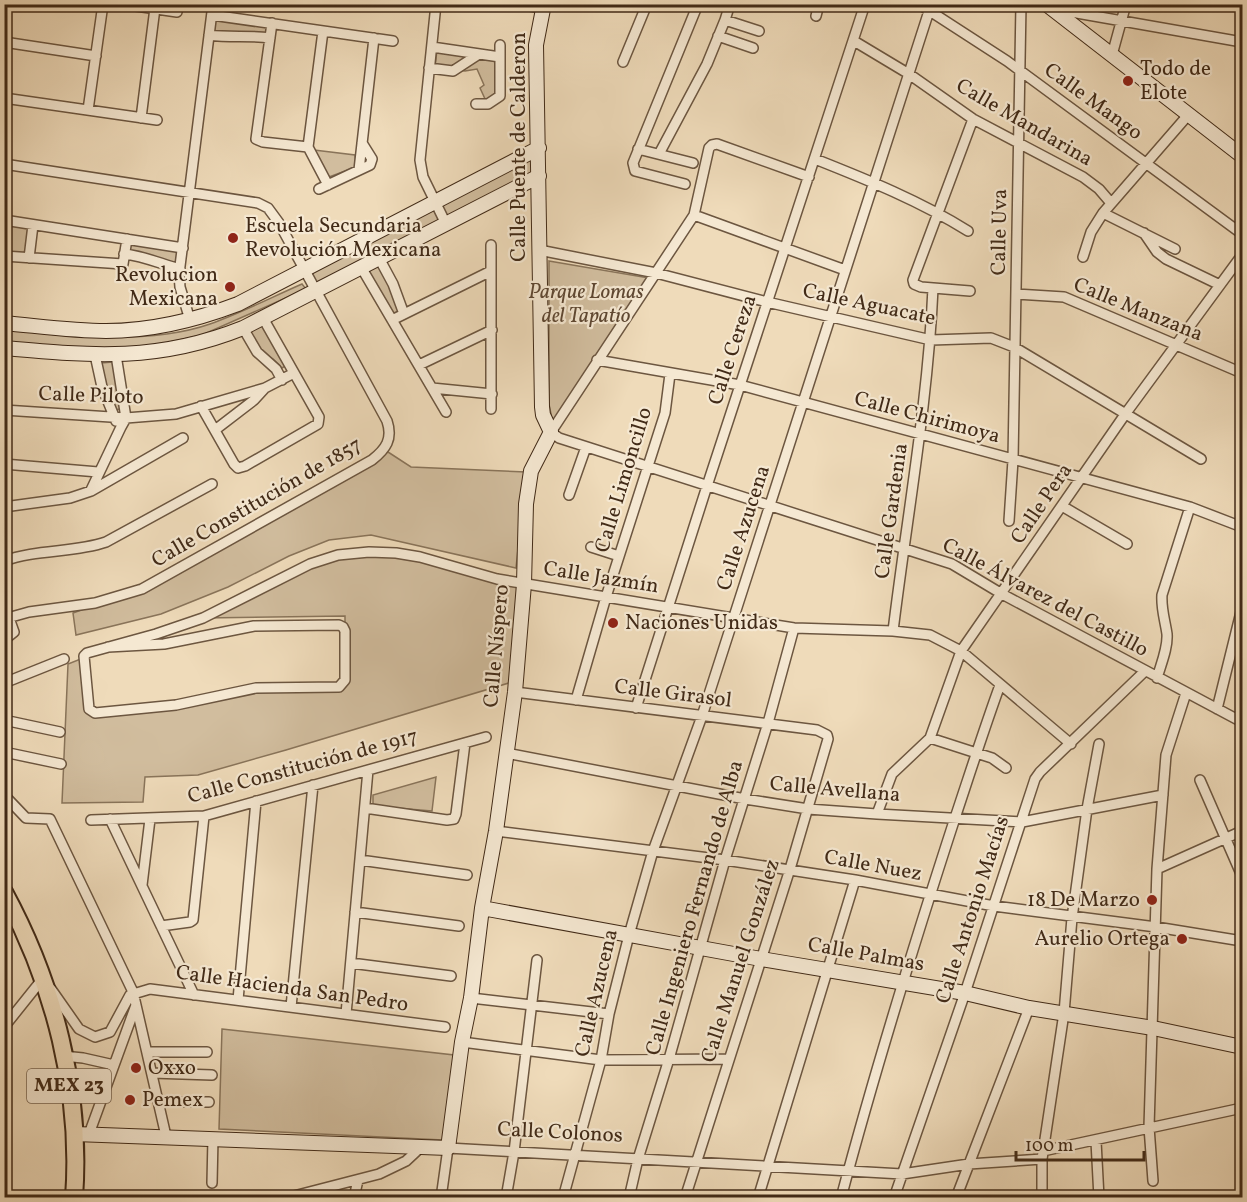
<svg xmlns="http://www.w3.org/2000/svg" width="1247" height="1202" font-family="Vollkorn,serif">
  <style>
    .green { fill: #d1bd9e; stroke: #89745a; stroke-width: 1.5 }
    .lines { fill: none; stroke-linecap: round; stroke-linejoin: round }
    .street-casing { stroke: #6c5640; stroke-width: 12 }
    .secondary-casing { stroke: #412a17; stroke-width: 16 }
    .highway-casing { stroke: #412a17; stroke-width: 20 }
    .street { stroke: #f5e8d2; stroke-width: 9 }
    .secondary { stroke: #f5e8d2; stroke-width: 14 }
    .highway { stroke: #efdbba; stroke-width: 16 }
    .poi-dot { fill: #8f2418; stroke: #f5e8d2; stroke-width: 2 }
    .labels { text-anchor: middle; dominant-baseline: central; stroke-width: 4.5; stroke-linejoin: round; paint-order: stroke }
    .shield { fill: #f5e8d2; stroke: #77634f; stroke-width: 1.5 }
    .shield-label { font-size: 20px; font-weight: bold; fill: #412a17 }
    .poi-label { font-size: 21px; fill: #412a17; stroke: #f5e8d2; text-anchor: start }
    .street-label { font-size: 21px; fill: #412a17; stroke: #f5e8d2 }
    .park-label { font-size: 21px; font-style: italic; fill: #5e4732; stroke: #f5e8d2 }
  </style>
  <rect width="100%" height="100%" fill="#efdbba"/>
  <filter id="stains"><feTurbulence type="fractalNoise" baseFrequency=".00333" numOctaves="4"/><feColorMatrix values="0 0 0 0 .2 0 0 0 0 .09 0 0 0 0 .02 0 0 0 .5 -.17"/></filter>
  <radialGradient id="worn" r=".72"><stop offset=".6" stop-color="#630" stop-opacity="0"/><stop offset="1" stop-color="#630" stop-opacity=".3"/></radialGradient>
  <!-- green -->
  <path class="green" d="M212,15L272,23L270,38L209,35Z
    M437,50L497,59V95L486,101L480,88L484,85L477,69L465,71L435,67Z
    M536,149L539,176L448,220L438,200Z
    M314,150L355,155L356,167L329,177Z
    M433,203L446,224L318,287L307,269Z
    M4,224L29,228L25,256L5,255Z
    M126,241L183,248L180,268L124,254Z
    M379,258L404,314L392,320L361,267Z
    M549,261L649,278L553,424L549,404Z
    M302,284L306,289L202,335L142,348L67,349L5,344V329C64,337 153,344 210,324C241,313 272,297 302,284Z
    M262,321L287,365L282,368L273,359L264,354L247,329Z
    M113,362L121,409L113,410C110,394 104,380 101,363Z
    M388,452L411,467L526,472L516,568L371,535L329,540L289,556L228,587L161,614L76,635L73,613L142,588Z
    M338,555L420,557L518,583L512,682L286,750L198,775L145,777L143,802L62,803L68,664L83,658L90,711L176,705L256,688L339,687L345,679V616L203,618Z
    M436,777L432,811L373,806V795Z
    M222,1029L454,1055L443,1140L219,1129Z"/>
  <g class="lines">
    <defs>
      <path id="street" d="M122,4L177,12
        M436,4L420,160L423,177L446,224
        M517,4L543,8
        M730,4L725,20L759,31
        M919,4L1007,61L1242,234
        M1054,9L1242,42
        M212,15L393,41
        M816,16L819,4
        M272,23L256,139L263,142L308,147
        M209,35C230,38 249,35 270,38
        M718,36L753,48
        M854,41L909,74L973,119L1083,177L1099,189L1111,203
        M4,42L96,56
        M432,47L500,57
        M1112,55L1126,4
        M623,62L647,4
        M429,68L453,71L479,54
        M4,98L157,120
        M476,104H488L500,96V45
        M88,110L103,4
        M141,118L155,8
        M308,147L323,31
        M308,147L328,185
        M638,149L693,163
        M659,154L707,64L725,20
        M815,159C868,180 920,201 968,231
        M4,164L258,203L268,208L279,223L387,421C393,439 386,449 372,460L142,589L95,603L29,612L4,619
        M359,170L374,38
        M809,177L717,144L712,145L709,148L694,215L551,432L559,438L952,564L1002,594L1242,722
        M685,184L635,171L633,163L698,4
        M319,189L370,165L372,159L362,143
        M1103,213L1175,249
        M694,215L845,270
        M4,220L183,248
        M1144,233L1157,252L1166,259L1220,285
        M491,245V409
        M539,250L656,273L767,302L931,340L991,338L1014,347L1201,459
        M124,254C144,256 161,264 180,269
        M4,256L123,264L127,239
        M1083,257L1091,232L1103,213L1189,114
        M29,258L33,225
        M379,258L393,284L404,314
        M361,267L446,412
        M970,291L921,287L914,284L913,280L973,119
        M1016,294L1064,297L1242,373
        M190,320L180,287L179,274L213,4
        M392,320L491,271
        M243,328L257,352L276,369L282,380
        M95,355L102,387L116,421
        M597,360L740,385L1190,507L1242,527
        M419,365L492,330
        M432,388L492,394
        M201,406L234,464L238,468L245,466L318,424L319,417L263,318
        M4,410L126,418L176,414L265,388L294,373
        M215,430L254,400L265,388
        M4,464L98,472
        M91,490L121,427L126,418L116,355
        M569,495L586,447
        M1062,506L1127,544
        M4,507L70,498L91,491L183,438
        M1009,521L1013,460L1021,4
        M591,547L619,556
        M4,561C37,549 74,553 106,542L212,484
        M893,631C907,516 928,403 933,288
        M4,640L14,632L9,618
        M108,647L164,644L254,626L339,625L343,627L345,631V680L339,687L256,688L176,705L95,713L89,709L84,656L87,653L156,634L203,618L310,564L338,555L369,552L396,553L420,557L497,579L794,628L893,631L930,635L961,651L1071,744
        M1157,678C1161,664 1168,648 1167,634C1165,620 1161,609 1162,595L1190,507
        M4,683L64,659
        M515,692L817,730L827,735L828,739L790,869L685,1198
        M576,700L606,597L665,413L670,374
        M636,708L707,486L865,4
        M1217,709L1242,608
        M4,720L60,732
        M930,738L992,758L1006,768
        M4,752L61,764
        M506,753L745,799L808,809L877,814L1022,822L1163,795
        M1200,780L1242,876
        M4,795L26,818L50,819L133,992L166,1136
        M365,808L447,820L454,819L456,814L465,743
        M877,814L892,774L930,738L961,651L1126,413L1242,255
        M110,819L194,995
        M91,820L204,816L486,737
        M496,831L725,860L855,880L994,906L1156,927L1242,941
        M360,860L467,875
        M1157,869L1242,831
        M142,885L150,819
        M355,912L459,926
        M161,926L190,922L193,920L204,816
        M351,963L451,976
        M51,989L79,1029L95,1037L110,1032L130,995L150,989L445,1027
        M471,998L609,1014
        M238,1000L256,801
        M291,1007L313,785
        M346,1014L368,770
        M4,1027L44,977
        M462,1042L601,1060L729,1059
        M147,1052H207
        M63,1056L83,1058L114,1065
        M152,1073L212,1075
        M158,1102H209
        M89,1134L136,1005
        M1096,1141L1099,1198
        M1043,1151L1242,1108
        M1153,1181L1149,1127L1157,869L1166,755L1186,693
        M212,1183L213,1138
        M286,1198L379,1174L406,1161L421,1147
        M354,1198L358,1180
        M441,1198L448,1148L902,1174L969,1164L1042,1159
        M506,1198L514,1152L537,960
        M563,1198L601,1060L609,1014L629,935L653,851L702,716L929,11
        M629,1198L638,1159L669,1059L725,860L768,723L794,628
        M758,1198L855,880
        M841,1198C875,1070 914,944 955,818C970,773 984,729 1000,685
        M894,1198L965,993L1035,779L1040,772L1145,671
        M956,1198L1029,1008
        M1042,1198V1159L1064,1013L1072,918L1087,809L1099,744
        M1235,1198L1242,1193"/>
      <path id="secondary" d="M1046,4L1242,156
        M4,323C38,326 73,331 106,331C151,331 196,320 238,304L539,148
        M4,348C93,356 158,362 243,328L539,176
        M482,908L761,959L965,993L1029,1008L1153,1028L1242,1047
        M75,1134L448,1148L462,1042L471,998L482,908L496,831L515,692L524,584L526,504L531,471L551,432L543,415L542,407L536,45L544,4"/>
      <path id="highway" d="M4,892C54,984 82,1092 74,1198"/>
    </defs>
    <!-- street casing -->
    <use href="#street" class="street-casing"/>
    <!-- secondary casing -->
    <use href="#secondary" class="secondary-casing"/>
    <!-- highway casing -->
    <use href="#highway" class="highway-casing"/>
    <!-- street -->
    <use href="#street" class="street"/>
    <!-- secondary -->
    <use href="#secondary" class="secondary"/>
    <!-- highway -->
    <use href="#highway" class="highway"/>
  </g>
  <!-- markers -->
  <g class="poi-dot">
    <circle cx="1128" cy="81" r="6"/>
    <circle cx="233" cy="238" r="6"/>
    <circle cx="230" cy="287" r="6"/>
    <circle cx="613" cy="623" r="6"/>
    <circle cx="1152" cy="900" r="6"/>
    <circle cx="1182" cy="939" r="6"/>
    <circle cx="136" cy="1068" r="6"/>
    <circle cx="130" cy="1100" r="6"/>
  </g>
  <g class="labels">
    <!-- shield labels -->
    <rect class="shield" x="27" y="1069" width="84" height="34" rx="4.5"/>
    <g class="shield-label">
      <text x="69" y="1086">MEX 23</text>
    </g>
    <!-- poi labels -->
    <g class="poi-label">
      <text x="1140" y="69">Todo de<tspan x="1140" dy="24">Elote</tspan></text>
      <text x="245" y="226">Escuela Secundaria<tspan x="245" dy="24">Revolución Mexicana</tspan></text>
      <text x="218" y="275" text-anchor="end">Revolucion<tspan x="218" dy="24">Mexicana</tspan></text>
      <text x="625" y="623">Naciones Unidas</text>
      <text x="1140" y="900" text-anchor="end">18 De Marzo</text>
      <text x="1170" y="939" text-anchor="end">Aurelio Ortega</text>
      <text x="148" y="1068">Oxxo</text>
      <text x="142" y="1100">Pemex</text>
    </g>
    <!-- street labels -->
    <g class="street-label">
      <text transform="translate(1093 102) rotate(36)">Calle Mango</text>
      <text transform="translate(1024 123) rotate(30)">Calle Mandarina</text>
      <text transform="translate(519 147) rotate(-90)">Calle Puente de Calderon</text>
      <text transform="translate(1000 232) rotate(-89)">Calle Uva</text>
      <text transform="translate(869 305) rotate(12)">Calle Aguacate</text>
      <text transform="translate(1138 310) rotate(22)">Calle Manzana</text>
      <text transform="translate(733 350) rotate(-72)">Calle Cereza</text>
      <text transform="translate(91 396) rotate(2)">Calle Piloto</text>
      <text transform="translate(927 418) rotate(15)">Calle Chirimoya</text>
      <text transform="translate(624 480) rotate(-73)">Calle Limoncillo</text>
      <text transform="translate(257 503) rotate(-30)">Calle Constitución de 1857</text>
      <text transform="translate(1042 504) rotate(-56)">Calle Pera</text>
      <text transform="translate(892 511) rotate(-82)">Calle Gardenia</text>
      <text transform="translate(744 528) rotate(-72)">Calle Azucena</text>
      <text transform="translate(601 578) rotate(9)">Calle Jazmín</text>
      <text transform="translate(1045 598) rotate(28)">Calle Álvarez del Castillo</text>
      <text transform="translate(497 646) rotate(-85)">Calle Níspero</text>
      <text transform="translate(673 694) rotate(7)">Calle Girasol</text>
      <text transform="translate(303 767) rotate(-15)">Calle Constitución de 1917</text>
      <text transform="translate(835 790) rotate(5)">Calle Avellana</text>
      <text transform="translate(873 866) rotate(10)">Calle Nuez</text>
      <text transform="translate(695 908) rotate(-74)">Calle Ingeniero Fernando de Alba</text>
      <text transform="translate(973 910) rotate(-72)">Calle Antonio Macías</text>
      <text transform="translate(866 955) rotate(10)">Calle Palmas</text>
      <text transform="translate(741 961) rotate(-72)">Calle Manuel González</text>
      <text transform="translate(292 989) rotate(8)">Calle Hacienda San Pedro</text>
      <text transform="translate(597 993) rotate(-77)">Calle Azucena</text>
      <text transform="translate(560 1133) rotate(3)">Calle Colonos</text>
    </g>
    <!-- park labels -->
    <g class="park-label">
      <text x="586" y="292">Parque Lomas<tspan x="586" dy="24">del Tapatío</tspan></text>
    </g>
  </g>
  <!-- margin -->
  <rect width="1247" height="1202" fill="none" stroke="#efdbba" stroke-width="24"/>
  <rect x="6" y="6" width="1235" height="1190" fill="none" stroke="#412a17" stroke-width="3"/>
  <rect x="12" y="12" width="1223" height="1178" fill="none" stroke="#412a17" stroke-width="1.5"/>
  <!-- scale -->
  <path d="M1016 1151v9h128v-9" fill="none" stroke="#412a17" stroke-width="3"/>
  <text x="1025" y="1151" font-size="18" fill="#412a17" stroke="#f5e8d2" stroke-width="4.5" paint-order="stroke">100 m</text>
  <rect width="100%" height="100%" filter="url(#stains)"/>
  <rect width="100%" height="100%" fill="url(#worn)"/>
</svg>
